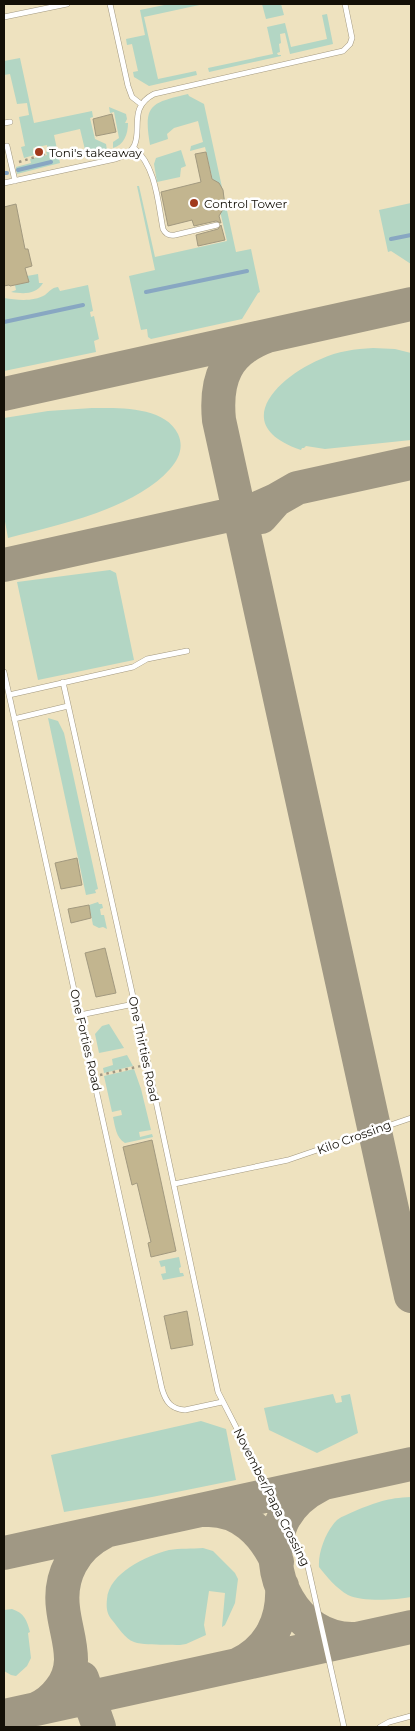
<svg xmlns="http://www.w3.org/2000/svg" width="415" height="1731" font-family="Montserrat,sans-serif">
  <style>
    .built { fill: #eee2bf }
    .green { fill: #b3d6c4 }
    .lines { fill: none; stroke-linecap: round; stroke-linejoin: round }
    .stream { stroke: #88a7c2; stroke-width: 4 }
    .taxiway { stroke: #a09884; stroke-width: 34 }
    .building { fill: #c2b58f; stroke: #a2997f }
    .lane-casing { stroke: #a39980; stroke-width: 6 }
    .path { stroke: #a09884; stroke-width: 2.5; stroke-dasharray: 2.5 4; stroke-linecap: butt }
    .lane { stroke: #fff; stroke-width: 5 }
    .poi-dot { fill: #a1391c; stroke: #fff; stroke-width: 2 }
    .labels { text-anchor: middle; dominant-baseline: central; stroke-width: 5; stroke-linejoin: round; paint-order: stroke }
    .poi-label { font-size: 12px; fill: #141007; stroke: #fff; text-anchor: start }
    .street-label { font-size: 12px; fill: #141007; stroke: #fff }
  </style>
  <rect width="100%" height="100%" fill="#f5ebd0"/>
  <!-- built -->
  <path class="built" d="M4,4H411V1727H4Z"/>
  <!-- green -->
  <path class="green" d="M169,4H204L144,17L158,79L196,71L197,75L149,86L134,77L133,72L138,71L132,44L127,45L126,39L145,35L140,10Z
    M262,4H281L284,15L266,19Z
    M327,14L333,44L290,54L285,33L280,34L281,43L279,44L280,52L277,53L278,55H281V56L209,72L208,68L273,54L267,27L285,23L291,47L327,39L322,15Z
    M20,58L34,123L92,111L93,117L90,118L95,139L106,144L107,150L105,153L87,158L80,129L54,135L60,163L17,174L16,167L31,163L30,159L47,155L46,152L48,151L47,145L33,148L34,155L24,158L21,147L25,146L19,117L29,115L27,103L17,104L10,74L4,75V61Z
    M188,94L189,96L204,104L236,252L251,249L260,292L258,293L242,319L151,339L148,337L147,329L141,330L129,276L155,270L137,186H139L155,257L227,241L205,147L190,151L191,146L203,142L198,121L174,128L167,134L168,139L150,145C143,104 151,103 188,94Z
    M109,107L126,114L127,119L125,123H128C128,134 124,145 113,148V142L119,138L114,112L110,113Z
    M181,150L186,166L181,168L180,177L157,182L154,164L156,158Z
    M411,203V264L391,251L388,252L379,210Z
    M38,274L39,283H43C36,295 23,294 11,292L16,290L15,285L28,282L27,276Z
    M88,285L93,311L90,312L91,317L94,316L99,339L94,341L96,352L4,371V298C17,300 33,302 45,295C50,291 51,288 58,287L60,291Z
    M373,348L395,349L411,353V440L325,449L306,446L304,448H302L301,450C229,426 276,378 321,359C338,351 355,349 373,348Z
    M92,408C118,408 165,406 178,434C184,447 179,459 170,469C135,509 58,525 8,538L4,516V418L48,411Z
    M110,570L116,573L134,660L38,680L17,582Z
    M48,718L58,721L64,733L98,889L95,890L96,893L86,895Z
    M98,902L99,904H102L103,908L100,909L101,915H104L107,929L103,927L99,928L93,925L89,905Z
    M109,1024L124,1048L99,1053L95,1034L102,1026Z
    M127,1055L133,1066L104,1073L103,1068L113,1065L112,1059Z
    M134,1069L141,1089L151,1130L139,1132L140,1137L152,1134L153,1137L125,1143C116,1138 115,1126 113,1117L122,1115L121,1110L112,1112L104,1076Z
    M179,1257L181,1267L179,1268L180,1273H183L184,1276L163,1280L161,1274L166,1273L165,1266L161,1267L159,1261Z
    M333,1394L336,1403L342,1402L341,1396L350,1394L358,1433L317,1453L269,1430L264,1408Z
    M201,1421L226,1429L236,1480L152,1497L64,1512L51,1455Z
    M411,1497V1597C396,1600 362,1602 348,1595C337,1589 326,1576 319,1567C318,1552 326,1531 337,1520C342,1516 349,1514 355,1511C377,1502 387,1498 411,1497Z
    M203,1548L213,1551L235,1573L238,1579L235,1603L225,1625L222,1627L225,1593L209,1591L204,1625L206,1635L186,1644L180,1645C166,1644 146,1646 134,1642C125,1639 118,1627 112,1620C107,1614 106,1608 107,1599C109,1573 146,1556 169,1550C180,1548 192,1549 203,1548Z
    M12,1609C24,1613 27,1620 30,1632L28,1633L31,1658L27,1666L16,1676L11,1675L4,1671V1610Z"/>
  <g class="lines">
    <!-- stream -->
    <path class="stream" d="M18,170L51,162
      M4,173H7
      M391,239L411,235
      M146,292L247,271
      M4,322L83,305"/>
    <!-- taxiway -->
    <path class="taxiway" d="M267,336C226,351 215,379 219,420L411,1296
      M4,394L411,304
      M261,517L276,500L297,488L411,463
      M4,565L256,509L276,500
      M320,1485C304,1493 290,1505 282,1522C260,1572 296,1640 353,1639
      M205,1510C240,1508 264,1533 277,1562
      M4,1553L411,1464
      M239,1664C270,1649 284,1620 282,1586
      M82,1678L99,1727
      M36,1709C46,1705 54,1698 60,1690C81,1664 66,1637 63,1608C59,1576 74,1547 104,1532
      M4,1716L411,1627"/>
  </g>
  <!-- building -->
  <path class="building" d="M112,114L116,132L96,136L93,119Z
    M206,152L212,179L219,183L223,190L225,206L219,216L221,223L216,221L194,226L192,220L168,226L161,192L201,182L195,154Z
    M16,204L25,249H28L32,266L25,268L29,282L10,286L9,285L4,286V207Z
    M221,225L225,240L198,246L196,235L218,229Z
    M77,858L82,885L61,889L55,863Z
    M89,905L91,918L71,923L68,909Z
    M105,948L116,993L96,997L85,953Z
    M152,1140L176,1251L151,1257L148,1243L151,1242L137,1183L132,1185L123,1147Z
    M187,1311L193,1345L171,1349L164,1316Z"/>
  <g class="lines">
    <defs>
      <path id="lane" d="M110,4L128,86L132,97L141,104
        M4,17L67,4
        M4,123L10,122
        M7,146L15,181
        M134,148C156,166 158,203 163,229C166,235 170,236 175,235L217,225
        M4,183L115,159C157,147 119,112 154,94L343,51L350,44L352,38L345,4
        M4,672L162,1389C166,1402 171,1409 185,1410L222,1402
        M63,682L148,1064L218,1392L308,1567L344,1727
        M9,695L133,667L147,659L187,651
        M14,719L68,706
        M80,1015L134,1004
        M174,1184L288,1160L411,1118
        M380,1727L389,1722L411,1716"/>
    </defs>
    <!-- lane casing -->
    <use href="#lane" class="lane-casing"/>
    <!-- path -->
    <path class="path" d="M19,162L45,154
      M100,1075L141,1066"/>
    <!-- lane -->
    <use href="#lane" class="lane"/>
  </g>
  <!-- markers -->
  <g class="poi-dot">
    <circle cx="39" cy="152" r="5"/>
    <circle cx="194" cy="203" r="5"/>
  </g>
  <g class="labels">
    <!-- poi labels -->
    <g class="poi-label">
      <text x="49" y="152">Toni's takeaway</text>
      <text x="204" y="203">Control Tower</text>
    </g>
    <!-- street labels -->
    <g class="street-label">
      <text transform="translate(86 1040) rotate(77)">One Forties Road</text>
      <text transform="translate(144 1049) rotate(78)">One Thirties Road</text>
      <text transform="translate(354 1137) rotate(-20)">Kilo Crossing</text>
      <text transform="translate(272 1497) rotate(63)">November/Papa Crossing</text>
    </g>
  </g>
  <!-- border -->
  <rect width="415" height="1731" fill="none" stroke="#141007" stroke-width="10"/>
</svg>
